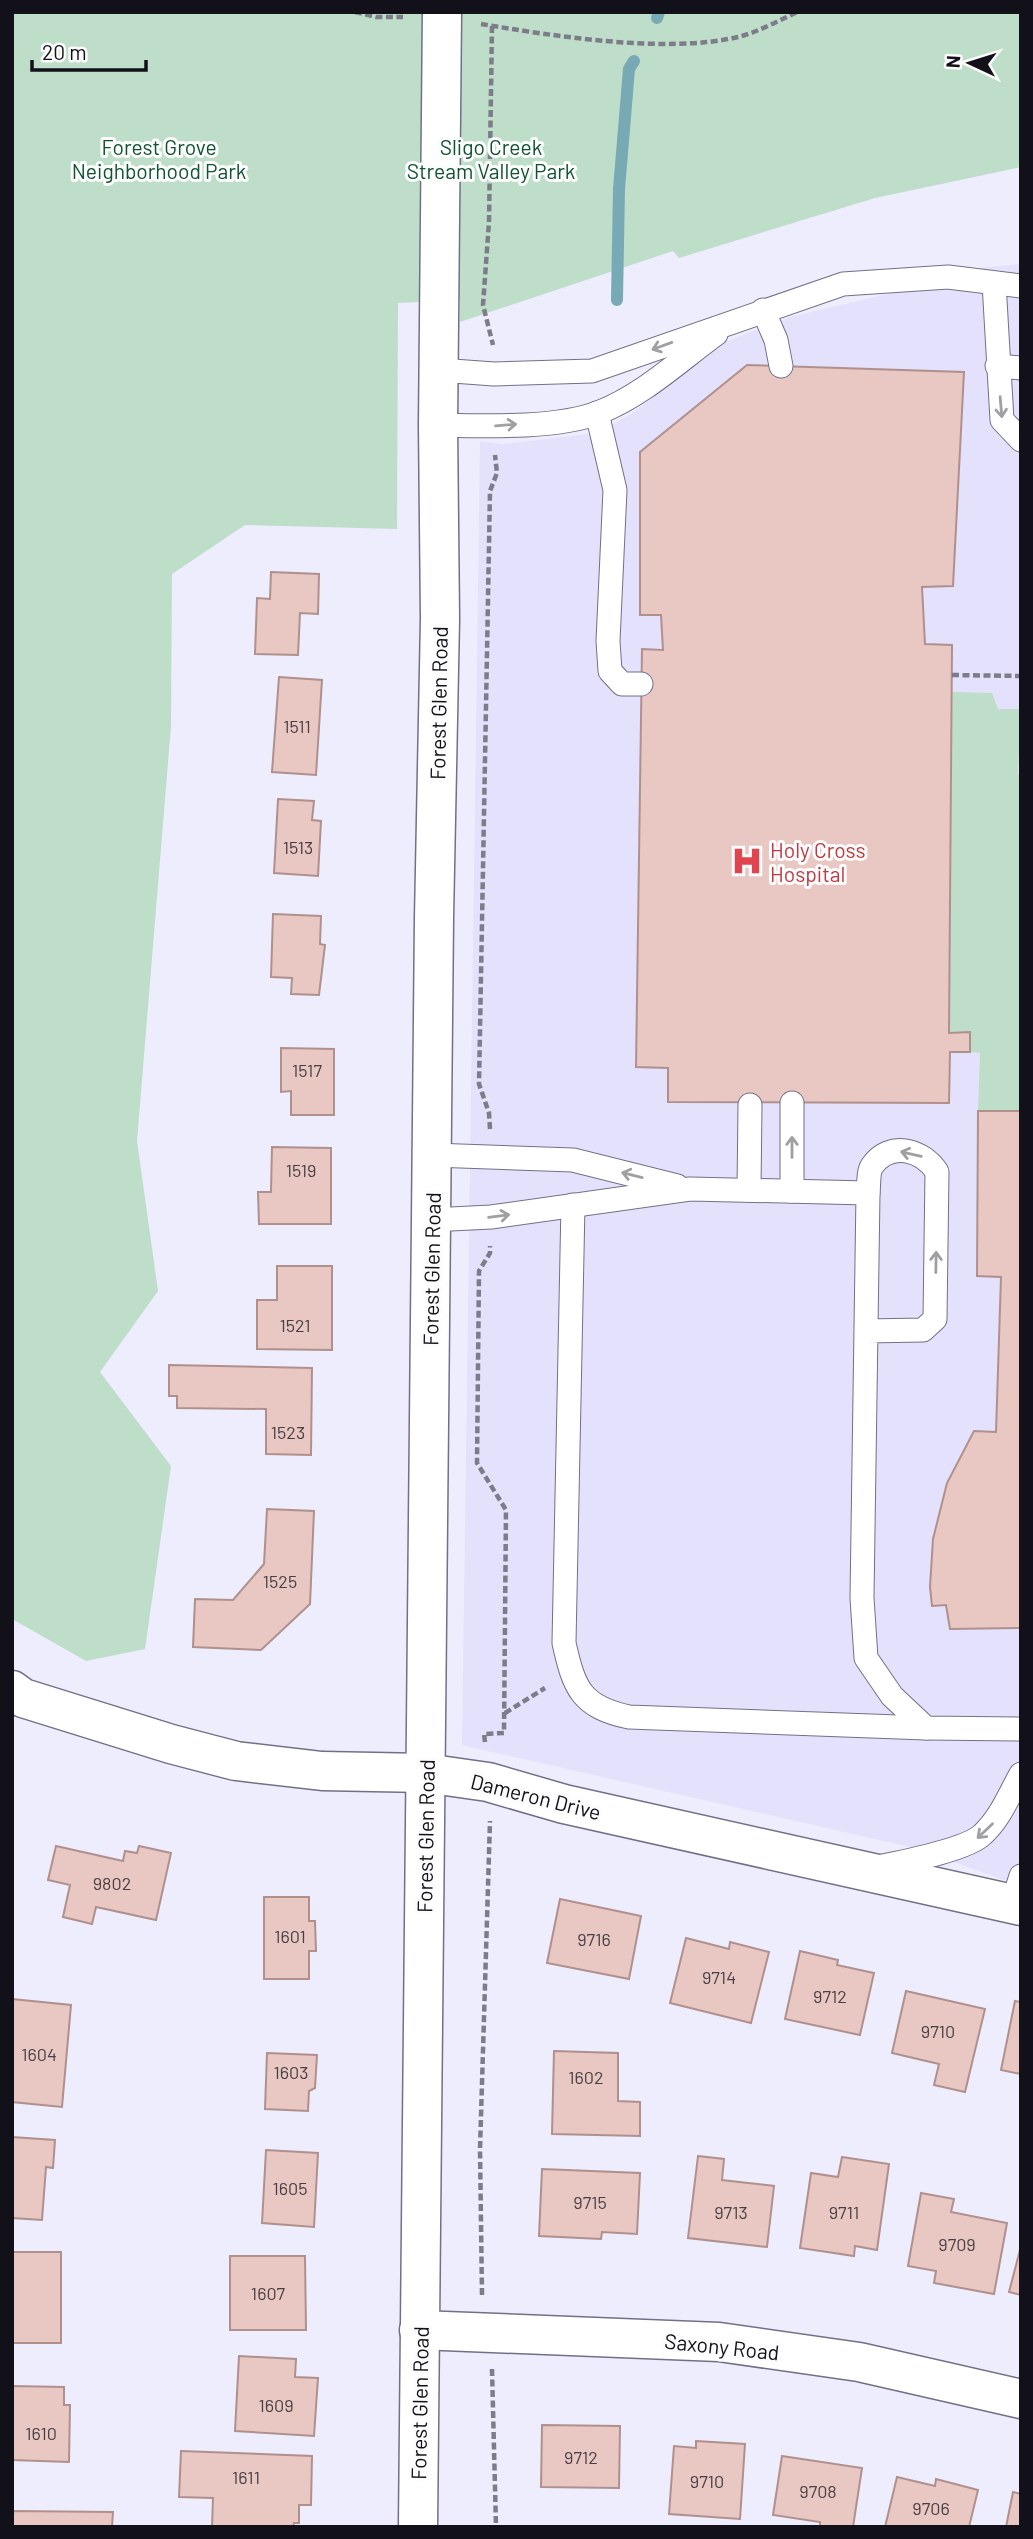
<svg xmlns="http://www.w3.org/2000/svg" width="1033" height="2539" font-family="Barlow,sans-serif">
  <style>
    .built { fill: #e4e1fd }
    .green { fill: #bfdec9 }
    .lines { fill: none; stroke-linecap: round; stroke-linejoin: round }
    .stream { stroke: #77aab4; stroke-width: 12 }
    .building { fill: #e9c8c4; stroke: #b0908d; stroke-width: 2 }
    .service-casing { stroke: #726f88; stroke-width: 25 }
    .minor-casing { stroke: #726f88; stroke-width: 41 }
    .tertiary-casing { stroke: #726f88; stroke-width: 41 }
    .path { stroke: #7d7c89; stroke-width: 4.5; stroke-dasharray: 7 3.5; stroke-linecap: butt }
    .service { stroke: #fff; stroke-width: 23 }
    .minor { stroke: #fff; stroke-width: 38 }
    .tertiary { stroke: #fff; stroke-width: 38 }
    .oneway { stroke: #a0a0a3 }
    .labels { text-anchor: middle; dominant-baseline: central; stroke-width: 6; stroke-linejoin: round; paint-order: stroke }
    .number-label { font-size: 18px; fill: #483f44 }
    .park-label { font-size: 21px; fill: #105231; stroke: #fcfcfc }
    .street-label { font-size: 21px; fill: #12111a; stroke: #fcfcfc }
    .health-label { font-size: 21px; fill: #be3a42; stroke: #fcfcfc; text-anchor: start }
  </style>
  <rect width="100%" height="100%" fill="#eeedfe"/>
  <path class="built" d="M1021,264v1622l-107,-38 -452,-103 18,-1303 24,2 93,-11 34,-19 91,-71 68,-26 106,-25 81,-24z"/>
  <g class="green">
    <path d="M12,12h1009v155l-146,31 -196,60 -6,-7 -213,71v-22l-62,3 -1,226 -152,-4 -73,49 -1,152 -34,415 21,150 -58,81 71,94 -26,183 -59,12 -74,-42z"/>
    <path d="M952,692l40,1 6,16h23l-3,65 3,3v334h-43l2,-58 -10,-1v-20l-21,1z"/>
  </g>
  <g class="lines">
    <g class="stream">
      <path d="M657,18l2,-6"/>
      <path d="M617,300l2,-111 10,-120 5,-8"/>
    </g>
  </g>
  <g class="building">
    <path d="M747,365l217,7 -11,214 -31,1 3,57 27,1 -3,388 21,-1v20h-20l-1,51 -281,-1v-34l-32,-1 6,-418 21,1 -2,-35h-21v-163z"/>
    <path d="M271,572l48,2 -1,40 -18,-1 -2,42 -43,-1 2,-56 13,1z"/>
    <path d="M279,677l43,3 -6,95 -44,-3z"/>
    <path d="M278,799l36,2 -2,19 9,1 -3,55 -44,-3z"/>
    <path d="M273,914l48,2 -1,28 5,1 -6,50 -28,-1 1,-16 -21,-1z"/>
    <path d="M281,1048l53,1v66h-43v-24l-10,1z"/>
    <path d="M978,1111h43v517l-71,1 -4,-24 -14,1 -2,-19 3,-48 14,-56 27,-52 22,1 5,-155 -24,-1z"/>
    <path d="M272,1147l59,1v76h-72l-1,-32h13z"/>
    <path d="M277,1266h55v84l-75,-1v-49h20z"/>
    <path d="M169,1365l143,3 -1,87 -45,-1v-45l-89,-1v-12h-8z"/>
    <path d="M267,1509l47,2 -4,93 -49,46 -68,-3 2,-48 38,1 31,-36z"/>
    <path d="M56,1846l67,15 2,-10 12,2 2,-7 32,7 -15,67 -60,-13 -4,17 -29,-7 7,-32 -22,-5z"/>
    <path d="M264,1897h45v24h6l1,30h-7v28h-45z"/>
    <path d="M560,1899l81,17 -12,63 -82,-16z"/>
    <path d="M686,1938l43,11 1,-7 39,10 -18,71 -81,-20z"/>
    <path d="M800,1951l38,9 -1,5 37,8 -14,62 -75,-16z"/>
    <path d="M906,1991l79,18 -20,83 -31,-7 5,-21 -47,-11z"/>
    <path d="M12,1999l59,6 -9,102 -50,-5z"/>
    <path d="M1015,2001l6,1v72l-20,-4z"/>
    <path d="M554,2051l64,2v48l22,1v34l-88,-2z"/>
    <path d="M267,2053l50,2 -2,33 -6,3 -1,20 -43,-2z"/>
    <path d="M12,2137l43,3 -2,28 -7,-1 -4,53 -30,-2z"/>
    <path d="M266,2150l52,3 -4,74 -52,-4z"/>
    <path d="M698,2156l26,3 -2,21 52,6 -7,61 -79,-9z"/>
    <path d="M842,2157l47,7 -12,86 -22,-4 -1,10 -54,-8 11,-75 27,4z"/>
    <path d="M542,2169l98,4 -3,61 -35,-2 -1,7 -62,-3z"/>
    <path d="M921,2193l33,6 -3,13 56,11 -13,71 -60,-11 2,-12 -28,-5z"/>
    <path d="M1021,2246v49l-12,-3z"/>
    <rect x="12" y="2252" width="49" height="91"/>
    <path d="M230,2256h75l1,74h-76z"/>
    <path d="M239,2356l57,3 -1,18 23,1 -4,58 -79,-5z"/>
    <path d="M12,2386l52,1v18h6l-1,57 -57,-2z"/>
    <path d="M542,2425l78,1 -1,62 -78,-1z"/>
    <path d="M696,2441l49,3 -5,75 -71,-5 5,-68 22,2z"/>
    <path d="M181,2451l131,5 -1,49h-12v18h-5l-1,4h-81l1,-29 -34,-1z"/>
    <path d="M782,2456l80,12 -9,59h-33v-5l-47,-7z"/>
    <path d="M897,2477l38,9 1,-7 42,11 -9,37h-84z"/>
    <path d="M1013,2492l8,2v33h-15z"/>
    <path d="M12,2511l101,1 -1,15h-100z"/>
  </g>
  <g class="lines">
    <defs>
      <g id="service">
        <path d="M994,283l8,137 19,20"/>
        <path d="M763,310l13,30 5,26"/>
        <path d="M997,366l24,2"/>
        <path d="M439,370l55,4 98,-3 251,-87 105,-7 73,9"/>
        <path d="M597,413l18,77 -7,151 2,30 12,13h19"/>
        <path d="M438,425c45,1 120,4 162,-13 43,-17 79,-51 116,-78"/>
        <path d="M432,1155l141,5 104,26"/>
        <path d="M749,1190l1,-85"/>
        <path d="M792,1191v-88"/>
        <path d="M573,1205l-9,438c10,45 17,64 65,74l297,11"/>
        <path d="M431,1220l60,-3 199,-28 178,4"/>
        <path d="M866,1331l57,-1 12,-11 2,-147c-14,-22 -47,-32 -65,-6 -4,6 -3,19 -4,27l-6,405 4,60 26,38 34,32 95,1"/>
        <path d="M878,1867c24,-5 89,-17 105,-33 18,-17 26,-39 38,-60"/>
        <path d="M1012,1904l9,-28"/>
      </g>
      <g id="minor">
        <path d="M12,1690l11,8 148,46 65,17 86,10 103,2 63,9 76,22 457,102"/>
        <path d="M419,2330l300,12 140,20 162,37"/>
      </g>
      <path id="tertiary" d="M418,2527l16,-1609 6,-299 -2,-194 4,-413"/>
    </defs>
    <use href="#service" class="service-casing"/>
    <use href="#minor" class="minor-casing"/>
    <use href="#tertiary" class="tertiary-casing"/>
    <g class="path">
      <path d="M355,12l21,5h27"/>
      <path d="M481,24c73,12 185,30 257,13 20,-5 40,-16 59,-25"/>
      <path d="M492,26l-3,196 -6,83 10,40"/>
      <path d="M952,675l69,1"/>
      <path d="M490,1129l-1,-16 -10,-29 11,-593 7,-18 -2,-18"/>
      <path d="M505,1713l40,-25"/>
      <path d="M485,1742l-1,-8 20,-1 2,-223 -29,-47 2,-192 11,-18v-7"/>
      <path d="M482,2295l-2,-146 10,-328"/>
      <path d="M492,2369l4,158"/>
    </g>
    <use href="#service" class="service"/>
    <use href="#minor" class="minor"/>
    <use href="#tertiary" class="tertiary"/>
  </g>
  <defs><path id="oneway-shaft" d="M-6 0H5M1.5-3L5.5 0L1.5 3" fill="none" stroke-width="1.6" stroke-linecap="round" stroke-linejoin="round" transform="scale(1.75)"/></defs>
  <g class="oneway">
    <use href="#oneway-shaft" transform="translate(662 346) rotate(160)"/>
    <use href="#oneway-shaft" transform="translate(1001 407) rotate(85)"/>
    <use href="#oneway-shaft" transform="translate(506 425) rotate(-5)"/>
    <use href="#oneway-shaft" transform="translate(792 1147) rotate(-90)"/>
    <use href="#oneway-shaft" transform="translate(911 1154) rotate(-167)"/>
    <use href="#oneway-shaft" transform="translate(632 1175) rotate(-166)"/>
    <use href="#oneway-shaft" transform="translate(499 1216) rotate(-7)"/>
    <use href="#oneway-shaft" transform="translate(936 1262) rotate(-89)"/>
    <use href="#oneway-shaft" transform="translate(985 1831) rotate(136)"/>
  </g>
  <defs>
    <symbol id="hospital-bare" viewBox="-9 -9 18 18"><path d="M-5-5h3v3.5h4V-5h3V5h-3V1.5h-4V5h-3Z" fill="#e0444e" stroke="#fcfcfc" stroke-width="2.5" paint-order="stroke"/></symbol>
  </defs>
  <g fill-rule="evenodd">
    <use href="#hospital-bare" x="725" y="839" width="44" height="44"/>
  </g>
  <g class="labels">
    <g class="number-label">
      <text x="297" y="726">1511</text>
      <text x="298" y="847">1513</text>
      <text x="307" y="1070">1517</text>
      <text x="301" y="1170">1519</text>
      <text x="295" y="1325">1521</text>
      <text x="288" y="1432">1523</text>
      <text x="280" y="1581">1525</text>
      <text x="112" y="1883">9802</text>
      <text x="290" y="1936">1601</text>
      <text x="594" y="1939">9716</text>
      <text x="719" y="1977">9714</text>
      <text x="830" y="1996">9712</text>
      <text x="938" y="2031">9710</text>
      <text x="39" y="2054">1604</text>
      <text x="291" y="2072">1603</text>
      <text x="586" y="2077">1602</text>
      <text x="290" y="2188">1605</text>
      <text x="590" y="2202">9715</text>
      <text x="731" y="2212">9713</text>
      <text x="844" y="2212">9711</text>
      <text x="957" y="2244">9709</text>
      <text x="268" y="2293">1607</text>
      <text x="276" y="2405">1609</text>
      <text x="41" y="2433">1610</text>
      <text x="581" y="2457">9712</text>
      <text x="246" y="2477">1611</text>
      <text x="707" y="2481">9710</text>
      <text x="818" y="2491">9708</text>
      <text x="931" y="2508">9706</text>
    </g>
    <g class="park-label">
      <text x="159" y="146">Forest Grove<tspan x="159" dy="24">Neighborhood Park</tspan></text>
      <text x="491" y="146">Sligo Creek<tspan x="491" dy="24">Stream Valley Park</tspan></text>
    </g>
    <g class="street-label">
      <text transform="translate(438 703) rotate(-89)">Forest Glen Road</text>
      <text transform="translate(431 1269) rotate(-89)">Forest Glen Road</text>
      <text transform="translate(536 1796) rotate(14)">Dameron Drive</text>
      <text transform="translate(425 1836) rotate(-89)">Forest Glen Road</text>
      <text transform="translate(722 2346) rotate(6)">Saxony Road</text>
      <text transform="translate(419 2403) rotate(-89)">Forest Glen Road</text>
    </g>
    <g class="health-label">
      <text x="770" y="849">Holy Cross<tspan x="770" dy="24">Hospital</tspan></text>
    </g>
  </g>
  <rect width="1033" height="2539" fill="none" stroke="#12111a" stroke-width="28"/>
  <g transform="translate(970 63) rotate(274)" stroke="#fcfcfc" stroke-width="5" paint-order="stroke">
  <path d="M0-5L12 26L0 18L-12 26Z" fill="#12111a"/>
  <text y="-10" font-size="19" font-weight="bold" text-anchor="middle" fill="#12111a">N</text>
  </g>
  <path d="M32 60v10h114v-10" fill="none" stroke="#12111a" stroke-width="3.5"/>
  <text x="42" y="60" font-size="21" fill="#12111a" stroke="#fcfcfc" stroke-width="5" paint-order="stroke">20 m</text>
</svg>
